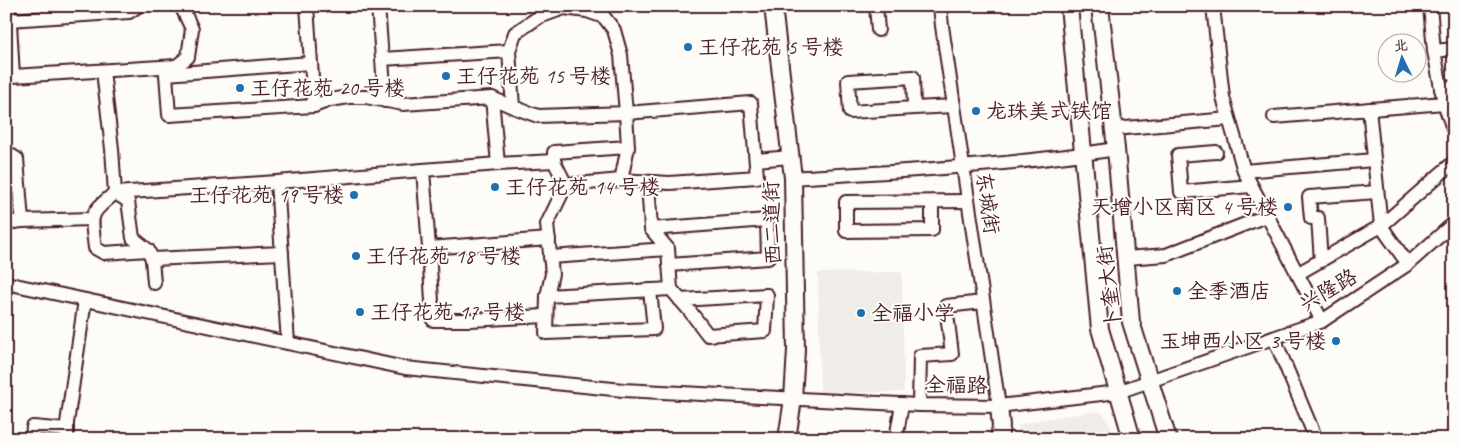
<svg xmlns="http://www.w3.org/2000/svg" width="1460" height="445" font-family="Caveat,'LXGW WenKai TC',sans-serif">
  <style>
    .built { fill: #f0ece8 }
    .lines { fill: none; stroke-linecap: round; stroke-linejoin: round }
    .minor-casing { stroke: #4a1f2b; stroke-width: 16 }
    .major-casing { stroke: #4a1f2b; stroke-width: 20 }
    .minor { stroke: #fdfcf7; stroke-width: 12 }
    .major { stroke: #fdfcf7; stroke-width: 16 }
    .poi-dot { fill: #1f6fb2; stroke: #fdfcf7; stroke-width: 2 }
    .labels { text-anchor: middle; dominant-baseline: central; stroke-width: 4; stroke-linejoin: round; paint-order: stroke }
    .poi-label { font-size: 21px; fill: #4a1f2b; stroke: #fdfcf7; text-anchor: start }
    .street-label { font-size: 21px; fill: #4a1f2b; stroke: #fdfcf7 }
  </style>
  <rect width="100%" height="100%" fill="#fdfcf7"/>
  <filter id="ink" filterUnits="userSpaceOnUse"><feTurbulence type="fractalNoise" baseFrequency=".02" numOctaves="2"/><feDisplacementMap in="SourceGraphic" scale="10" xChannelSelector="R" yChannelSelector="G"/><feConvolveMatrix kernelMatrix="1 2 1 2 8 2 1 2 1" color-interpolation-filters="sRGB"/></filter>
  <g filter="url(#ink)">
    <g class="built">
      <path d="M902,272l2,120 -84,1 -2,-120z"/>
      <path d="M1099,411l5,4 7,12 3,12h-97l2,-14 18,-5z"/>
    </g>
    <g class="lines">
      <defs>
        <g id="minor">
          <path d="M9,6l4,70 164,-10"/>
          <path d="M181,6l11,23 -4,28 -22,17 3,41 145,-9"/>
          <path d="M307,6l4,57"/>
          <path d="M378,6l4,53"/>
          <path d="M876,6l2,24"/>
          <path d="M940,6l2,20 57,380"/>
          <path d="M1213,6l10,91 21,74 78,150"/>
          <path d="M9,20l120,-8 9,-6"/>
          <path d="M1434,51l20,-2"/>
          <path d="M103,71l9,78 3,44 13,8 5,37 15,12 4,9 2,24"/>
          <path d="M166,74l145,-11 3,43 16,-6 19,-3h17l37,7 89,-6 21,9 25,9 88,-3 -5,-58 -7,-25 -10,-13 -17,-6 -23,-3 -25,9 -24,16 -6,18 4,56"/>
          <path d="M1441,89l13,-2"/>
          <path d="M492,98l6,66 56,-3v-9l74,-5"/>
          <path d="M385,101l-3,-42 127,-8"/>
          <path d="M751,103l6,74 -88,6 -48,-3 7,-33 -2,-34z"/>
          <path d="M1444,103l10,29"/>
          <path d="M914,108l-64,4 -2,-31 65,-4 1,31 40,-2"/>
          <path d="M1369,109l12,117 27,38"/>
          <path d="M1274,117l170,-14 -10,-52 -4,-45"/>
          <path d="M1114,129l115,-10"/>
          <path d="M6,152l11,7 5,62 70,-2"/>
          <path d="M1216,152l-38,3 3,37 70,-6"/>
          <path d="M756,160l34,-3"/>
          <path d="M554,161l12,24 55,-5"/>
          <path d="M1244,171l130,-11"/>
          <path d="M793,178c108,-7 216,-12 323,-29"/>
          <path d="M277,182l146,-12"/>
          <path d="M648,182l3,47 17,20 3,40 18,21 19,25 57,-4 2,-36 -87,5"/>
          <path d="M566,185l-19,39 5,50 -5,22 -1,37 108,-4 -4,-39"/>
          <path d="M932,202v28l-86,1v-29l122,-1"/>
          <path d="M6,223l16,-2"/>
          <path d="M651,229l116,-9 1,38 -99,7"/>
          <path d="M429,248l-6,-78 75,-6"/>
          <path d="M148,250l-44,3 -9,-5c-4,-34 -7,-33 20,-55l162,-11 11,161"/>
          <path d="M550,257l118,-8"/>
          <path d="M1126,258l40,-3 100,-39"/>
          <path d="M152,259l130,-6"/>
          <path d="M1321,261l-3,-43h-7l-2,-21 68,-5"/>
          <path d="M1297,274l84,-48 73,-64"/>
          <path d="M6,283l399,85 218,22 296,15 80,1 119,-14 204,-71 86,-57 46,-41"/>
          <path d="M547,296l124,-7"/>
          <path d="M546,316l-76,4h-37l-4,-72 120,-9"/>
          <path d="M1274,338l42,101"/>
          <path d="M919,405l1,-49 32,-2 -6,-48 37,-4"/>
          <path d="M32,439l1,-12 34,3"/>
          <path d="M67,439v-16l18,-123"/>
          <path d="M896,439l6,-35"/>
        </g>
        <g id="major">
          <path d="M773,6l20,172 3,172 -3,49 -6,40"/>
          <path d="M1069,6l31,323 32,110"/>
          <path d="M1100,6l16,143 15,173 37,117"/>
          <path d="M999,439l2,-13 -2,-20"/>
        </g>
      </defs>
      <use href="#minor" class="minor-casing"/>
      <use href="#major" class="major-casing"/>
      <use href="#minor" class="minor"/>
      <use href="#major" class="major"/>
    </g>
  </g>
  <g class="poi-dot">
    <circle cx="688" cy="47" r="5"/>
    <circle cx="446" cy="76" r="5"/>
    <circle cx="240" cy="88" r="5"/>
    <circle cx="976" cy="111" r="5"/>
    <circle cx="495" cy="187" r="5"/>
    <circle cx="354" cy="195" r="5"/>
    <circle cx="1288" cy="207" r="5"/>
    <circle cx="356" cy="256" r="5"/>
    <circle cx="1177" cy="291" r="5"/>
    <circle cx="360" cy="312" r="5"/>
    <circle cx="861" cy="313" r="5"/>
    <circle cx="1336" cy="341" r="5"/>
  </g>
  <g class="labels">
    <g class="poi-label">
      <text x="698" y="47">王仔花苑 5 号楼</text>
      <text x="456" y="76">王仔花苑 15 号楼</text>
      <text x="250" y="88">王仔花苑 20 号楼</text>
      <text x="986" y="111">龙珠美式铁馆</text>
      <text x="505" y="187">王仔花苑 14 号楼</text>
      <text x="344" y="195" text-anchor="end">王仔花苑 19 号楼</text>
      <text x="1278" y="207" text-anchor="end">天增小区南区 4 号楼</text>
      <text x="366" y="256">王仔花苑 18 号楼</text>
      <text x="1187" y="291">全季酒店</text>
      <text x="370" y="312">王仔花苑 17 号楼</text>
      <text x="871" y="313">全福小学</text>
      <text x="1326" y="341" text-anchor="end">玉坤西小区 3 号楼</text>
    </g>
    <g class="street-label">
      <text transform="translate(988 203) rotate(82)">东城街</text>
      <text transform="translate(772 223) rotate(-92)">西二道街</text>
      <text transform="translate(1109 287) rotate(-97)">卜奎大街</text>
      <text transform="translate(1328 290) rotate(-30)">兴隆路</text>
      <text transform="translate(956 385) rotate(1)">全福路</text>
    </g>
  </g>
  <rect width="1460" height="445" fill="none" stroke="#fdfcf7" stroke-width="25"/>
  <rect x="12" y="12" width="1435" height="420" fill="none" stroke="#4a1f2b" stroke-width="2" filter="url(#ink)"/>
  <g transform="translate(1402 58) rotate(355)"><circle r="24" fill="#fdfcf7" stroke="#b5a4a5"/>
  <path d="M0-4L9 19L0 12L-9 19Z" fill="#1f6fb2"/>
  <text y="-8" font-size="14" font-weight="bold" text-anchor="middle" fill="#4a1f2b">北</text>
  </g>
</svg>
